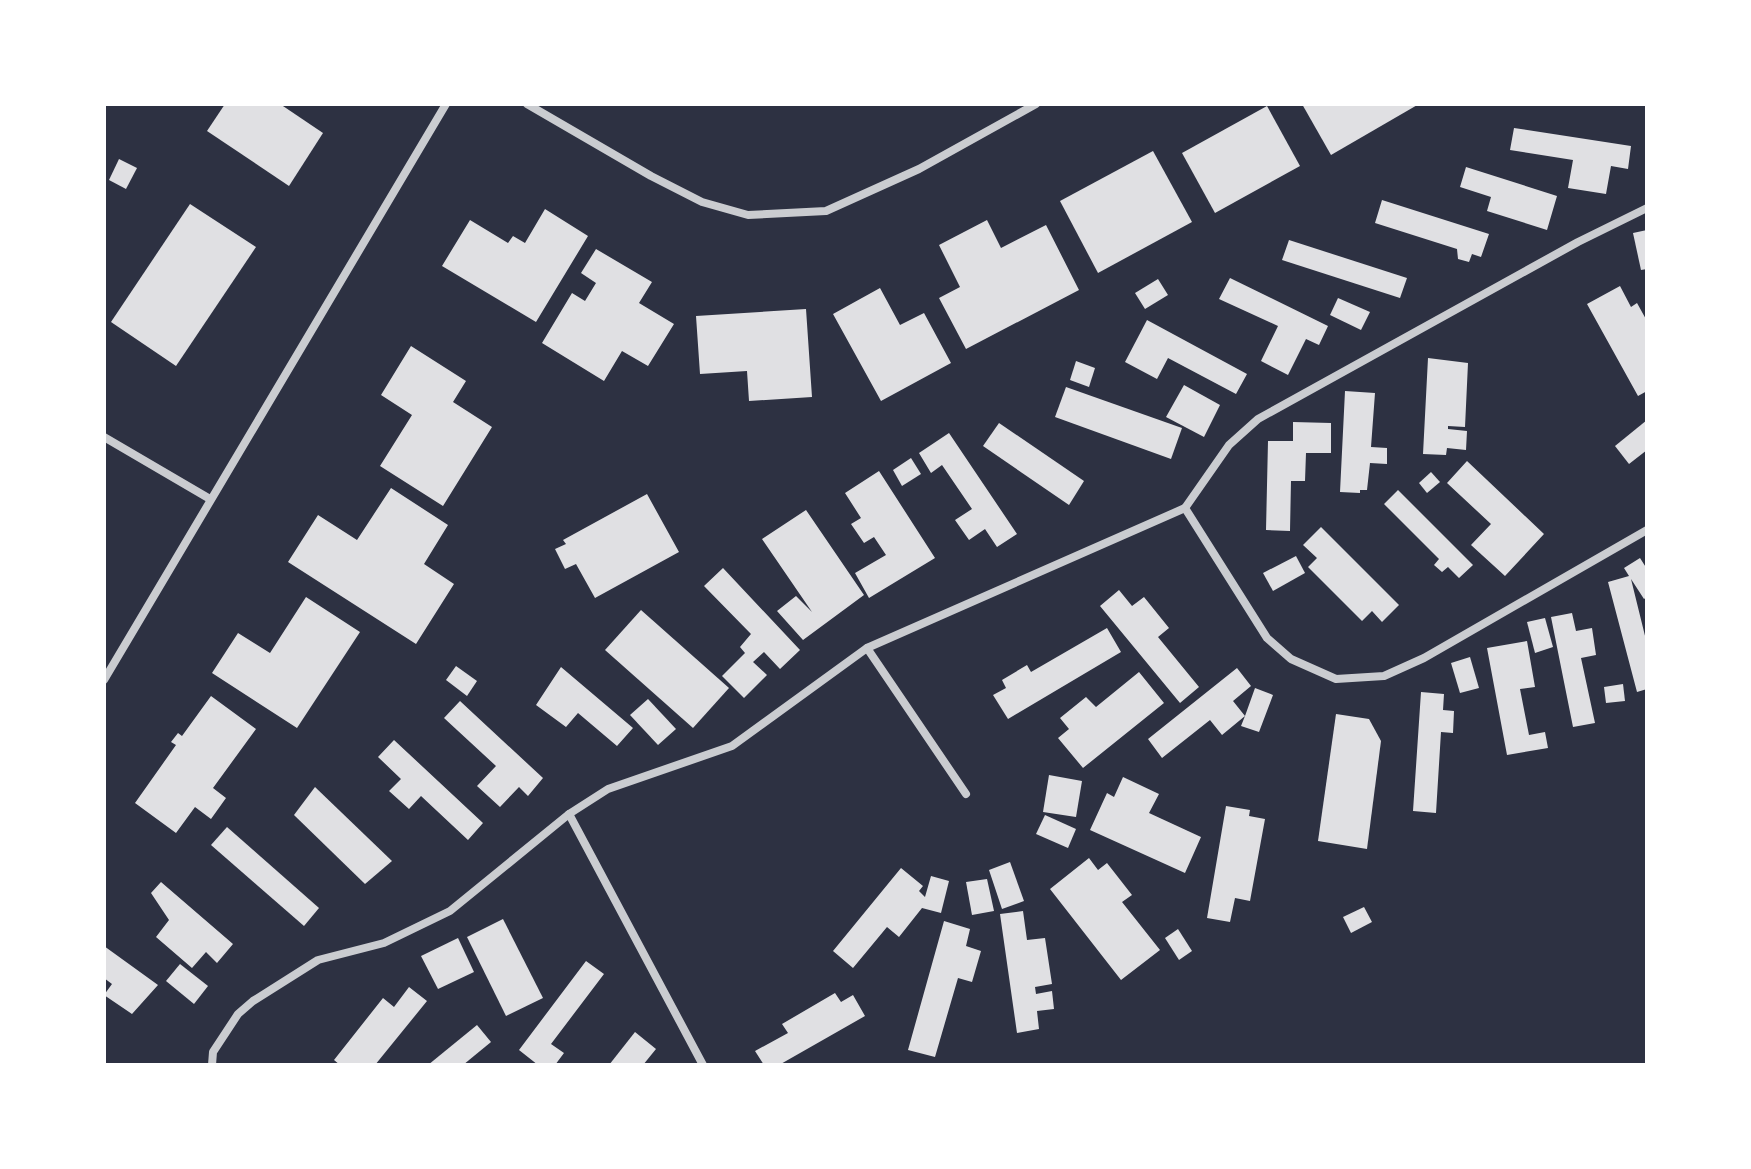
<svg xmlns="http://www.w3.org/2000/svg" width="1751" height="1169" font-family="'Nunito Sans',sans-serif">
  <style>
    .building { fill: #e0e0e3 }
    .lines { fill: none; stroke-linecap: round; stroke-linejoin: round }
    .minor { stroke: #caccd0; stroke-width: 8 }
  </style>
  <rect width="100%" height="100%" fill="#2d3142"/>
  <g class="building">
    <path d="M225,104h55l43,29 -34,53 -82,-55z"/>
    <path d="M1302,104h117l-88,51z"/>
    <path d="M1267,106l33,60 -85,47 -33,-60z"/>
    <path d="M1514,128l117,18 -3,23 -17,-3 -5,28 -38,-6 5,-28 -63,-10z"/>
    <path d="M1153,151l39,71 -94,51 -38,-72z"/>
    <path d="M119,159l18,9 -11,21 -17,-9z"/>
    <path d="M1466,167l91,29 -10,34 -60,-19 4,-14 -31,-10z"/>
    <path d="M1382,200l107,34 -8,23 -9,-3 -3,8 -11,-3 -1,-10 -82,-26z"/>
    <path d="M190,204l66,43 -80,119 -65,-44z"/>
    <path d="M545,209l43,27 -52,86 -94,-56 28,-46 38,23 5,-7 12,7z"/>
    <path d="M987,220l14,28 45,-23 33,65 -113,59 -27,-51 21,-11 -21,-42z"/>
    <path d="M1647,230v39l-6,1 -8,-37z"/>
    <path d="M1289,240l118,38 -7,20 -118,-38z"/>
    <path d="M596,249l56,33 -13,21 35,21 -26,42 -26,-15 -18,30 -62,-38 30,-50 13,8 11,-18 -15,-10z"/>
    <path d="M1230,278l98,48 -9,19 -13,-6 -18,36 -27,-14 17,-35 -59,-27z"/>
    <path d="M1158,279l10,16 -23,14 -10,-16z"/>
    <path d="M1620,286l11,21 6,-4 10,18v70l-9,5 -51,-92z"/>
    <path d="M880,288l20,37 24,-12 27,50 -70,38 -48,-87z"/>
    <path d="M1338,298l32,14 -9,18 -31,-15z"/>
    <path d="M806,309l6,88 -63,4 -2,-30 -47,3 -4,-58z"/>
    <path d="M1147,320l100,54 -11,20 -68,-36 -11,21 -32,-17z"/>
    <path d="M411,346l55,35 -13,21 39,25 -49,79 -63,-40 32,-51 -31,-20z"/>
    <path d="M1428,358l40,5 -3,64 -17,-1v3l19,2 -1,19 -19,-2 -1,7 -23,-1z"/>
    <path d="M1076,361l19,7 -6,19 -19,-7z"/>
    <path d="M1184,385l36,20 -16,32 -38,-20z"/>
    <path d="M1066,387l116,41 -11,31 -116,-42z"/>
    <path d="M1345,391l30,2 -4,54 16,1v16l-17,-1 -3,27h-7v3l-20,-1z"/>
    <path d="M1647,420v30l-18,14 -14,-18z"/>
    <path d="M1293,422l38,1v30h-25l-1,28h-14l-1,50 -24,-1 2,-89h25z"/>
    <path d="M999,423l85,58 -15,24 -86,-59z"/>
    <path d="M949,433l68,101 -20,13 -12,-18 -16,11 -14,-20 17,-11 -30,-44 -11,8 -12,-20z"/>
    <path d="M911,458l10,16 -19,12 -9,-16z"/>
    <path d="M1467,461l77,73 -39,42 -34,-31 20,-21 -44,-41z"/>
    <path d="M879,471l56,87 -66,40 -14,-25 31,-18 -12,-18 -10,6 -13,-19 10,-6 -16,-25z"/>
    <path d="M1431,472l9,10 -13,11 -8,-10z"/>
    <path d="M391,488l57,37 -24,39 30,20 -38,60 -128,-82 30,-47 39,25z"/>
    <path d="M1398,490l75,75 -14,13 -11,-11 -6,5 -8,-7 5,-6 -55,-55z"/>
    <path d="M647,494l32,58 -84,46 -19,-34 -11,5 -10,-20 11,-5 -3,-4z"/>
    <path d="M806,510l58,85 -61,45 -26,-29 19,-15 16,16 -50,-73z"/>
    <path d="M1321,527l78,78 -17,17 -10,-11 -10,10 -54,-54 9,-9 -14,-13z"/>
    <path d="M1296,556l9,17 -32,18 -10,-18z"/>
    <path d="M1640,558l7,11v28l-3,2 -13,-20 16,65v45l-10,3 -29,-110 21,-6 -5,-8z"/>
    <path d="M723,568l77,82 -20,19 -16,-17 -11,10 14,13 -23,23 -22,-22 23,-23 -5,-6 11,-13 -47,-48z"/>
    <path d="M1119,590l13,16 12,-9 25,31 -11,9 41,50 -19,16 -80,-97z"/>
    <path d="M306,597l54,35 -63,96 -85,-55 26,-40 32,20z"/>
    <path d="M641,610l88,78 -36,40 -88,-78z"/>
    <path d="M1572,613l4,18 16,-3 4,27 -15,3 14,65 -22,4 -22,-110z"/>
    <path d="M1545,618l8,29 -18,6 -8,-31z"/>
    <path d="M1107,628l14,24 -113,67 -15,-24 13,-7 -4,-8 25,-15 4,7z"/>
    <path d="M1527,641l8,46 -15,2 9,46 16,-3 3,16 -41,7 -20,-107z"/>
    <path d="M1470,657l9,31 -19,5 -9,-30z"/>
    <path d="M456,666l21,15 -10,15 -21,-16z"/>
    <path d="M561,667l72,61 -16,18 -39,-33 -12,14 -30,-22z"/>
    <path d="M1237,668l14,18 -18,15 12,15 10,-28 18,7 -14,37 -18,-6 4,-10 -23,19 -12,-15 -48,38 -14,-19z"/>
    <path d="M1139,672l25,31 -81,65 -25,-30 11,-9 -9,-11 26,-21 10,10z"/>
    <path d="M1623,684l2,17 -19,2 -2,-16z"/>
    <path d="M1421,692l23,2 -1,16 11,1 -1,22 -12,-1 -5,81 -23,-2z"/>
    <path d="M211,696l45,33 -43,59 13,10 -15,21 -16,-12 -19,26 -41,-30 41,-58 -5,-3 7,-9 4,3z"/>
    <path d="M648,699l28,30 -18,16 -28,-30z"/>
    <path d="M460,701l83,77 -15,18 -9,-9 -19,20 -23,-21 19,-20 -52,-48z"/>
    <path d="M1336,714l33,5 12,22 -14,108 -49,-8z"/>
    <path d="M394,740l89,83 -15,17 -47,-44 -12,13 -20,-18 12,-12 -23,-22z"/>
    <path d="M1049,775l33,6 -6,36 -33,-5z"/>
    <path d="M1123,777l36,17 -10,19 52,24 -16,36 -95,-43 17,-37 7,4z"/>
    <path d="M315,787l77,74 -27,23 -71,-69z"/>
    <path d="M1226,806l24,4 -1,6 16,3 -15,82 -15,-3 -5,24 -23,-4z"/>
    <path d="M1045,815l31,14 -8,19 -32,-14z"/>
    <path d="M227,827l92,81 -15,18 -93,-81z"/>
    <path d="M1089,858l9,12 9,-7 25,32 -10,7 38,48 -39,30 -71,-91z"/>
    <path d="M1010,862l14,39 -22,8 -13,-39z"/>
    <path d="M901,868l22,18 -4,5 6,6 6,-21 18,5 -8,32 -19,-5 -23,29 -12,-10 -34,41 -20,-17z"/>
    <path d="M987,879l7,32 -22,4 -6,-33z"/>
    <path d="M161,882l72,62 -16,19 -11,-11 -14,16 -36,-31 13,-17 -18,-27z"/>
    <path d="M1364,907l8,15 -21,11 -8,-16z"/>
    <path d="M1023,911l4,29 18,-2 7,46 -17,3 1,7 16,-3 2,18 -17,2 2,18 -22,4 -17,-119z"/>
    <path d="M503,919l40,79 -37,18 -39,-79z"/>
    <path d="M944,921l26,8 -4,17 15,5 -9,31 -14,-4 -23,79 -27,-7z"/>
    <path d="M1178,929l14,22 -13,9 -14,-22z"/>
    <path d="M458,938l16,34 -36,17 -17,-33z"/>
    <path d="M104,946l54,39 -26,29 -28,-19 8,-11 -8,-6z"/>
    <path d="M586,961l18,13 -53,70 13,9 -9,12h-17l-19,-15z"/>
    <path d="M180,964l28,22 -14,18 -28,-23z"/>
    <path d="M409,987l18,14 -52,64h-35l-6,-5 49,-62 11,9z"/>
    <path d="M835,993l6,9 12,-7 12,21 -86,49h-15l-9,-14 33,-18 -6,-9z"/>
    <path d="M477,1025l14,17 -28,23h-35z"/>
    <path d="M635,1032l21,17 -13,16h-34z"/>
  </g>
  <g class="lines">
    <g class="minor">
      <path d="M527,104l124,72 51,26 46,13 78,-4 93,-42 117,-65"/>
      <path d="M1647,208l-69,34 -320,177 -29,26 -44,63 82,130 24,21 45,20 48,-3 40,-18 223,-128"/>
      <path d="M104,437l106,62"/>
      <path d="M867,648l99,146"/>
      <path d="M104,680l342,-576"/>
      <path d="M569,814l134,251"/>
      <path d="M212,1065l1,-13 25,-38 15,-13 65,-41 66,-17 66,-32 119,-97 39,-25 124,-43 135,-98 318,-140"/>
    </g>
  </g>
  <rect width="1751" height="1169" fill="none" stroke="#ffffff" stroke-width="212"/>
</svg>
